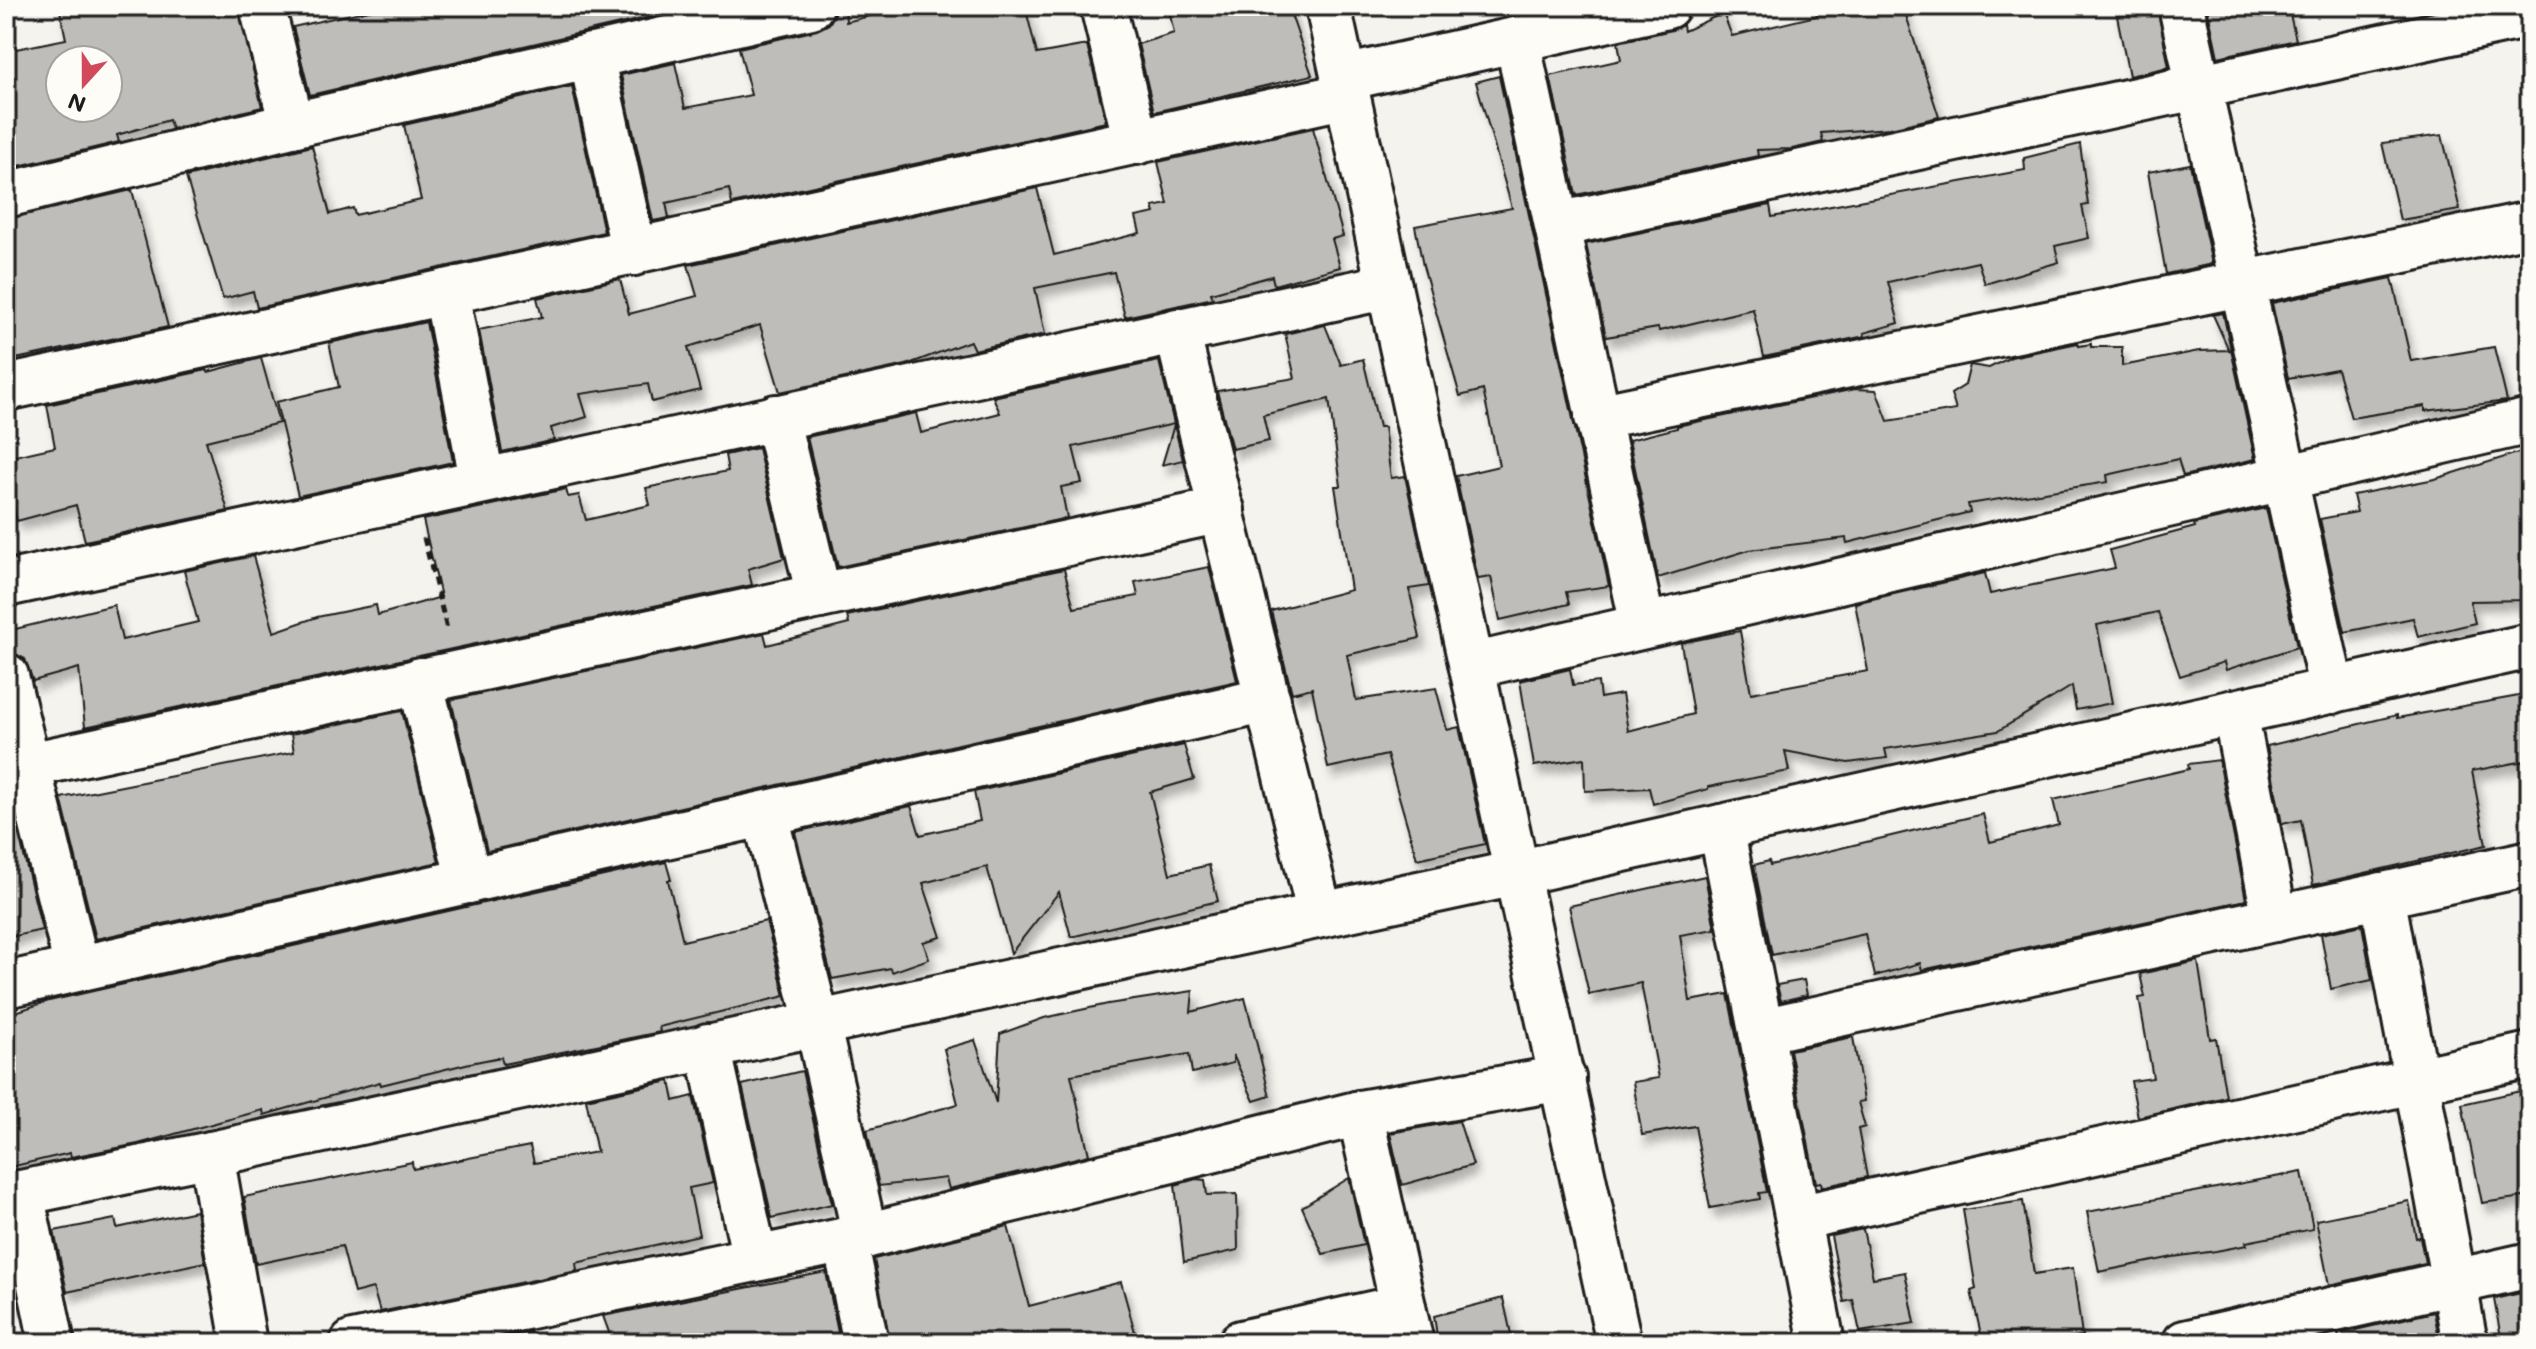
<svg xmlns="http://www.w3.org/2000/svg" width="2536" height="1349" font-family="Mali,sans-serif">
  <style>
    .building { fill: #bebdba; stroke: #1c1c1c; stroke-width: 2; fill-rule: evenodd; filter: url(#shadow) }
    .lines { fill: none; stroke-linecap: round; stroke-linejoin: round }
    .minor-casing { stroke: #1c1c1c; stroke-width: 50 }
    .path { stroke: #1c1c1c; stroke-width: 5; stroke-dasharray: 8 6; stroke-linecap: butt }
    .minor { stroke: #fdfcf7; stroke-width: 44 }
  </style>
  <defs>
    <filter id="shadow"><feDropShadow dx="5" dy="9" stdDeviation="4" flood-color="#0004"/></filter>
  </defs>
  <rect width="100%" height="100%" fill="#f4f3ee"/>
  <filter id="ink" filterUnits="userSpaceOnUse"><feTurbulence type="fractalNoise" baseFrequency=".0125" numOctaves="2"/><feDisplacementMap in="SourceGraphic" scale="16" xChannelSelector="R" yChannelSelector="G"/><feConvolveMatrix kernelMatrix="1 2 1 2 8 2 1 2 1" color-interpolation-filters="sRGB"/></filter>
  <g filter="url(#ink)">
    <g class="building">
      <path d="M59,6h179l24,101 -90,22 -3,-9 -52,15 2,7 -113,27v-118l60,-12zM60,60h48v48h-48z"/>
      <path d="M387,6h275l1,8 -353,81 -17,-68z"/>
      <path d="M835,6h10l1,16 62,-16h117l12,48 50,-9 19,77 -374,82 -3,-15 -63,14 3,15 -16,3 -32,-146 54,-12 10,45 66,-13 -12,-47 78,-18 12,-6 6,-10z"/>
      <path d="M1168,6h120l24,69 -158,37 -16,-68 36,-11z"/>
      <path d="M1820,6h83l36,111 -49,11 -69,5 2,9 -31,7 -35,1 1,6 -182,39 -26,-119 71,-16 -3,-18 54,-12 11,-5 1,6 39,-18 9,23 84,-20z"/>
      <path d="M2115,6h42l12,61 -40,9z"/>
      <path d="M2207,6h81l8,34 -78,17z"/>
      <path d="M1499,76l110,510 -43,6 3,12 -69,16 -9,-43 -13,2 -22,-103 43,-10 -16,-76 -23,6 -37,-130 -8,-40 97,-18 -36,-126z"/>
      <path d="M572,86l32,146 -347,76 -4,-17 -30,8 -37,-122 126,-31 18,68 23,-6 2,7 66,-15 -17,-75z"/>
      <path d="M1313,128l30,108 -11,3 8,28 -66,18 -2,-9 -61,17 2,5 -88,19 -11,-45 -79,16 10,46 -71,16 -4,-9 -64,24 -126,27 -20,-67 -72,22 12,43 -48,12 -4,-18 -68,10 7,23 -36,11 3,12 -52,12 -23,-122 63,-13 -5,-19 83,-19 9,35 68,-18 -9,-31 349,-77 17,67 86,-22 -4,-16 19,-4 -2,-6 15,-3 -10,-42z"/>
      <path d="M2442,135l18,75 -60,10 -18,-77z"/>
      <path d="M2080,144l8,61 -6,1 7,32 -34,8 4,16 -74,22 -7,-22 -90,20 11,41 -35,10 1,3 -101,21 -11,-48 -94,22 -1,-3 -52,9 -20,-93 184,-39 2,12 253,-47 -1,-12z"/>
      <path d="M2190,164l22,100 -46,10 -18,-102z"/>
      <path d="M132,190l36,137 -162,34v-142z"/>
      <path d="M2392,278l19,83 83,-14 13,54 -82,10v-5l-74,12 -14,-49 -49,9 -16,-75z"/>
      <path d="M2223,313l32,146 -72,17 -5,-17 -71,16 1,7 -140,22 2,8 -123,31 -1,-5 -97,12 -91,28 -29,-138 48,-12v-2l178,-37 21,1 12,31 68,-11 -5,-16 14,-9 5,-20 19,3 22,-11 67,-14 1,3 12,-2v3h31v19l77,-15 30,-1 -16,-35z"/>
      <path d="M426,322l27,140 -155,34 -22,-94 63,-15 -10,-44z"/>
      <path d="M1325,325l16,40 22,-6 16,68h5l7,51 14,-2 24,110 -20,3 11,49 -73,17 9,45 80,-12 11,42 12,-3 26,117 -68,15 -30,-104 -59,13 -16,-80 -20,5 -21,-82 80,-21 -16,-104h6l-12,-87 -66,16 6,26 -37,8 -15,-58 78,-13 -10,-44z"/>
      <path d="M261,358l18,65 -73,18 22,70 -143,30 -9,-36 -59,16 -11,-41v-22l49,-11 -8,-42 160,-35 1,2z"/>
      <path d="M1159,361l15,63 -101,23 9,36 -21,4 6,31 -229,49 -31,-130 109,-24 5,20 79,-20 -7,-16z"/>
      <path d="M1174,425l9,35 -21,5z"/>
      <path d="M758,448l26,110 -36,11 4,16 -667,142 -6,-59 -46,13 -8,-22 -14,-7 -4,-21 107,-26 8,35 76,-18 -14,-51 69,-15 21,76 43,-15 59,-12 2,10 63,-18 -18,-77 143,-31 2,8 11,-2 7,25 64,-15 -4,-17 82,-17 -3,-16z"/>
      <path d="M2530,449v131l-6,2 4,18 -58,1 5,22 -57,14 -5,-19 -68,14 -25,-113 37,-7 -4,-17 82,-16z"/>
      <path d="M2266,508l31,139 -71,23 -2,-8 -44,14 -22,-64 -61,13 15,78 -36,7 -4,-24 -74,45 -113,18 2,9 -39,5 -63,-12 4,20 -81,16v2l-55,15 -4,-16 -64,3 -1,-33 -50,8 -14,-85 50,-12 3,16 25,-3 2,16 22,-4 6,37 65,-17 -12,-71 59,-12 11,62 117,-22 -13,-68 130,-30 5,21 125,-26 -5,-18 85,-23 -1,-3z"/>
      <path d="M1209,567l28,114 -750,170 -36,-151 313,-67 3,12 82,-21 -2,-8 217,-47 10,39 64,-12 -3,-14z"/>
      <path d="M2530,694v66l-58,11 14,74 -173,40 -12,-65 -19,4 -15,-78 130,-31v3z"/>
      <path d="M402,711l37,151 -343,77 -35,-141 233,-46 -3,-18z"/>
      <path d="M1184,745l10,34 -44,13 20,82 39,-9 9,36 -147,36 -12,-45 -48,61 -24,-86 -64,16 18,54 -18,5 6,17 -37,13 -1,-4 -59,11 -37,-147 116,-26 9,29 60,-14 -6,-29z"/>
      <path d="M2219,760l27,140 -324,70 -2,-7 -45,13 -10,-42 -93,21 -18,-90 15,-4 1,4 213,-51 7,28 69,-17 -6,-25 136,-31 -1,-5z"/>
      <path d="M18,831l24,99 -36,8v-104z"/>
      <path d="M666,862l5,18h-3l15,61 83,-20 19,75 -126,31 1,5 -157,32 -2,-7 -31,6 -89,22 -1,-3 -116,33 -1,-5 -125,34 -67,13 -1,-4 -64,15v-153l43,-14z"/>
      <path d="M1705,876l10,53 -35,6 10,66 38,-7 39,198 -8,1 1,6 -50,9 -15,-82 -53,9 -9,-53 26,-4 -18,-95 -52,11 -20,-88z"/>
      <path d="M2362,925l10,55 -41,9 -10,-55z"/>
      <path d="M2198,961l12,78 6,-1 10,59 -88,20 -7,-36 22,-3 -14,-80 6,-1 -5,-23z"/>
      <path d="M1804,980l3,15 -26,6 -4,-16z"/>
      <path d="M1193,991l-2,21 54,-14 25,98 -16,5 -21,-46v8l-41,10 -3,-19 -118,21 18,80 -140,34 -3,-11 -67,8 -12,-56 91,-26 -14,-55 31,-9 21,63 4,-69 44,-16 64,-14z"/>
      <path d="M1853,1037l11,64 -6,1 7,25 -7,2 9,48 -45,10 -1,-5 -5,1 -26,-133z"/>
      <path d="M802,1071l30,133 -60,14 -30,-133z"/>
      <path d="M670,1081l4,20 19,-5 20,87 -24,5 10,47 -123,28 1,8 -197,41 -7,-24 -19,5 -12,-47 -86,18 -12,-67 168,-35 1,7 117,-23 4,17 63,-11 -11,-53z"/>
      <path d="M2525,1090l5,32v74l-48,7 -20,-99z"/>
      <path d="M1459,1121l14,44 -71,20 -12,-52z"/>
      <path d="M2302,1172l11,57 -67,13 1,3 -31,6 -43,6 -74,15 -12,-60z"/>
      <path d="M1349,1178l15,67 -41,9 -21,-47z"/>
      <path d="M1196,1179l9,1 2,15 30,-1 1,56 -54,12 -9,-77z"/>
      <path d="M2023,1201l11,73 39,-6 9,68 -49,7h-50l-12,-52 5,-2 -13,-79z"/>
      <path d="M2409,1201l7,37 4,-1 5,26 -96,22 -13,-65z"/>
      <path d="M196,1211l9,51 -138,30 -13,-61 61,-12 2,9z"/>
      <path d="M1008,1226l21,80 92,-24 17,61h-248l-16,-84z"/>
      <path d="M1863,1229l10,49 32,-6 10,51 -55,9 -7,-32 -9,2 -13,-66z"/>
      <path d="M6,1244l12,58 -12,2z"/>
      <path d="M826,1272l14,71h-227l-10,-27z"/>
      <path d="M2530,1291v52h-28l-8,-44z"/>
      <path d="M1503,1298l10,45h-75l-4,-27z"/>
      <path d="M2434,1312l6,31h-100l-2,-9z"/>
      <path d="M530,1332l3,11h-58z"/>
    </g>
    <g class="lines">
      <defs>
        <g id="minor">
          <path d="M262,6l30,119"/>
          <path d="M1103,6l33,136"/>
          <path d="M1328,6l291,1337"/>
          <path d="M2181,6l151,685"/>
          <path d="M1517,40l126,586"/>
          <path d="M591,56l43,197"/>
          <path d="M1344,78l323,-72"/>
          <path d="M6,195l286,-70 519,-119"/>
          <path d="M1557,225l973,-210"/>
          <path d="M446,292l36,187"/>
          <path d="M1177,331l143,584"/>
          <path d="M6,388l1342,-293"/>
          <path d="M776,417l43,179"/>
          <path d="M1597,417l933,-193"/>
          <path d="M6,584l1383,-298"/>
          <path d="M1472,666l1058,-245"/>
          <path d="M6,676l71,292"/>
          <path d="M420,680l49,201"/>
          <path d="M2235,712l40,207"/>
          <path d="M29,765l1193,-255"/>
          <path d="M765,815l52,207 48,214"/>
          <path d="M1721,827l101,516"/>
          <path d="M2382,895l83,448"/>
          <path d="M6,985l1262,-285"/>
          <path d="M1761,1031l769,-168"/>
          <path d="M708,1046l47,213"/>
          <path d="M1360,1113l51,230"/>
          <path d="M211,1154l33,189"/>
          <path d="M21,1193l31,150"/>
          <path d="M6,1196l205,-42 1305,-281 1014,-227"/>
          <path d="M1798,1218l732,-163"/>
          <path d="M845,1240l21,103"/>
          <path d="M353,1343l512,-107 495,-123 203,-35"/>
          <path d="M1241,1343l162,-36"/>
          <path d="M2185,1343l345,-78"/>
        </g>
      </defs>
      <use href="#minor" class="minor-casing"/>
      <path class="path" d="M424,538l24,95"/>
      <use href="#minor" class="minor"/>
    </g>
  </g>
  <rect width="2536" height="1349" fill="none" stroke="#fdfcf7" stroke-width="32"/>
  <rect x="16" y="16" width="2504" height="1317" fill="none" stroke="#1c1c1c" stroke-width="3" filter="url(#ink)"/>
  <g transform="translate(84 84) rotate(201)"><circle r="38" fill="#fdfcf7" stroke="#a3a29f" stroke-width="2"/>
  <path d="M0-6L14 30L0 20L-14 30Z" fill="#d1495b"/>
  <text y="-12" font-size="22" font-weight="bold" text-anchor="middle" fill="#1c1c1c">N</text>
  </g>
</svg>
